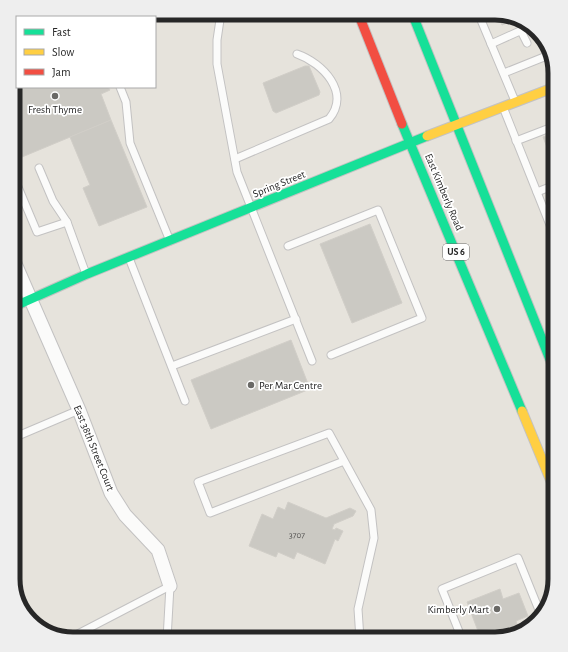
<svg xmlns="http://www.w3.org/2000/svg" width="568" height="652" font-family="'Alegreya Sans',sans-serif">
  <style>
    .building { fill: #cbc9c3; stroke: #d1cec8 }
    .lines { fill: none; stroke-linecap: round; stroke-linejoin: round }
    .lane-casing { stroke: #c3c2c2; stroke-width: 9 }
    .street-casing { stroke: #c3c2c2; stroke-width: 15 }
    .fast-casing { stroke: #c3c2c2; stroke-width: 11 }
    .slow-casing { stroke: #c3c2c2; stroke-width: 11 }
    .jam-casing { stroke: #c3c2c2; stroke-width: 11 }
    .lane { stroke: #fbfbfa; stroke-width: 7 }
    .street { stroke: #fbfbfa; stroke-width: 13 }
    .fast { stroke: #16e098; stroke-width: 9 }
    .slow { stroke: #ffcf43; stroke-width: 9 }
    .jam { stroke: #f24e42; stroke-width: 9 }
    .poi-dot { fill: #6a6966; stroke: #fff; stroke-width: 1.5 }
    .labels { text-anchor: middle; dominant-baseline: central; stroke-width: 3.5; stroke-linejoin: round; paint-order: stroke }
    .number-label { font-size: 9px; fill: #525150 }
    .shield { fill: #fff; stroke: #686868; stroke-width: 1 }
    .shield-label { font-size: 10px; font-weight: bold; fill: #272727 }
    .poi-label { font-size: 11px; fill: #272727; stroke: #fff }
    .street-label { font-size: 11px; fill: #272727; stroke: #fff }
    .rim { fill: none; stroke: #272727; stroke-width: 5 }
  </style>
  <rect width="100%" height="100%" fill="#e6e3dc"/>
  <g class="building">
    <path d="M73,13h5l2,4h-18z"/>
    <path d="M497,13h2l18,6 -15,6z"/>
    <path d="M17,61v26h91l2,3 -9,4 10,26 -89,37 -9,-21v-67z"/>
    <path d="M305,66h4l11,26 -1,3 -43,18 -3,-2 -10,-28z"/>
    <path d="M111,120l36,87 -48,19 -16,-38 7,-3 -20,-48z"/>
    <path d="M555,132v26l-3,2 -9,-23z"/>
    <path d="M370,224l32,79 -50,20 -32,-79z"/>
    <path d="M291,340l19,49 -99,40 -20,-49z"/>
    <path d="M288,502l38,16 24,-10 6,3 -3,5 -19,8 -2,5 3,1 1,-2 7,3 -5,10 -3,-2 -10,25 -28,-12 -3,7 -16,-7 -2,5 -27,-11 13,-32 11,5 5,-12 7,3z"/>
    <path d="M500,589l3,10 16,-6 9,23 -12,5 3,10 -24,8h-14l-14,-37z"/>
  </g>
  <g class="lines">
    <defs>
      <g id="lane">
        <path d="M90,13l2,4"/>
        <path d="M221,13l-4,27v24l20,108 75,189"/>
        <path d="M478,13l37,88"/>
        <path d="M521,31l6,12"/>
        <path d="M491,44l40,-18"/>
        <path d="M504,73l45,-18"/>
        <path d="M120,87l6,15 4,41 40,98"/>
        <path d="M503,107l51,128"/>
        <path d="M516,141l39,-15"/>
        <path d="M235,159l94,-40c22,-26 -6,-56 -32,-65"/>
        <path d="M39,168l14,33 14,21 19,52"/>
        <path d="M13,175l24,57 30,-10"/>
        <path d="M537,192l18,-7"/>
        <path d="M288,246l90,-36 44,108 -91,37"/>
        <path d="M129,258l56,143"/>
        <path d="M172,366l124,-47"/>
        <path d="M13,438l66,-28"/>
        <path d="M344,461l-134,52 -12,-31 131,-49 42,77 3,28 -16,71 2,30"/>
        <path d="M70,638l100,-52"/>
        <path d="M167,639l3,-53"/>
        <path d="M462,639l-20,-50 76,-31 23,57"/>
      </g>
      <path id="street" d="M13,259l66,151 32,83 14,22 33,35 12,36"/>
      <g id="fast">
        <path d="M412,13l143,359"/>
        <path d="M402,124l120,287"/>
        <path d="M13,307l74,-33 340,-138"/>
      </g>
      <g id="slow">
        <path d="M427,136l128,-49"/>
        <path d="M522,411l33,80"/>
      </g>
      <path id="jam" d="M358,13l44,111"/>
    </defs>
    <use href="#lane" class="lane-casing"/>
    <use href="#street" class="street-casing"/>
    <use href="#fast" class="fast-casing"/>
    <use href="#slow" class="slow-casing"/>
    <use href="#jam" class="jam-casing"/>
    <use href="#lane" class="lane"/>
    <use href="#street" class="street"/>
    <use href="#fast" class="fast"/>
    <use href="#slow" class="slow"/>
    <use href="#jam" class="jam"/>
  </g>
  <g class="poi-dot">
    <circle cx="55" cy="96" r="4"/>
    <circle cx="251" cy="385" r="4"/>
    <circle cx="497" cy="609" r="4"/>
  </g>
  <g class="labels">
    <g class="number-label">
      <text x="297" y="535">3707</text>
    </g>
    <rect class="shield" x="443" y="244" width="26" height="16" rx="3"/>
    <g class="shield-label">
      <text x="456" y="252">US 6</text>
    </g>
    <g class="poi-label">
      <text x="55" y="109">Fresh Thyme</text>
      <text x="259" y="385" text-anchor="start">Per Mar Centre</text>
      <text x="489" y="609" text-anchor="end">Kimberly Mart</text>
    </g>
    <g class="street-label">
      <text transform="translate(279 184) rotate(-22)">Spring Street</text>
      <text transform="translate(444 192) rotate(67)">East Kimberly Road</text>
      <text transform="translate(94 448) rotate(68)">East 38th Street Court</text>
    </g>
  </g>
  <path d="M0 0H568V652H0ZM73 20H495A53 53 0 0 1 548 73V579A53 53 0 0 1 495 632H73A53 53 0 0 1 20 579V73A53 53 0 0 1 73 20Z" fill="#eee" fill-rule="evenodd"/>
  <path class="rim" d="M73 20H495A53 53 0 0 1 548 73V579A53 53 0 0 1 495 632H73A53 53 0 0 1 20 579V73A53 53 0 0 1 73 20Z"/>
  <rect x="16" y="16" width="140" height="72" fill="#ffffff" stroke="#a9a9a9"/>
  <rect x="24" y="29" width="20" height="6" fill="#16e098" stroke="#a9a9a9"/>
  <text x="52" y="36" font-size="12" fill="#272727">Fast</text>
  <rect x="24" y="49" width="20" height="6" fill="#ffcf43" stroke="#a9a9a9"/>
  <text x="52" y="56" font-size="12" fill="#272727">Slow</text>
  <rect x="24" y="69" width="20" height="6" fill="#f24e42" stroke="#a9a9a9"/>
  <text x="52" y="76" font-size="12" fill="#272727">Jam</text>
</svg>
